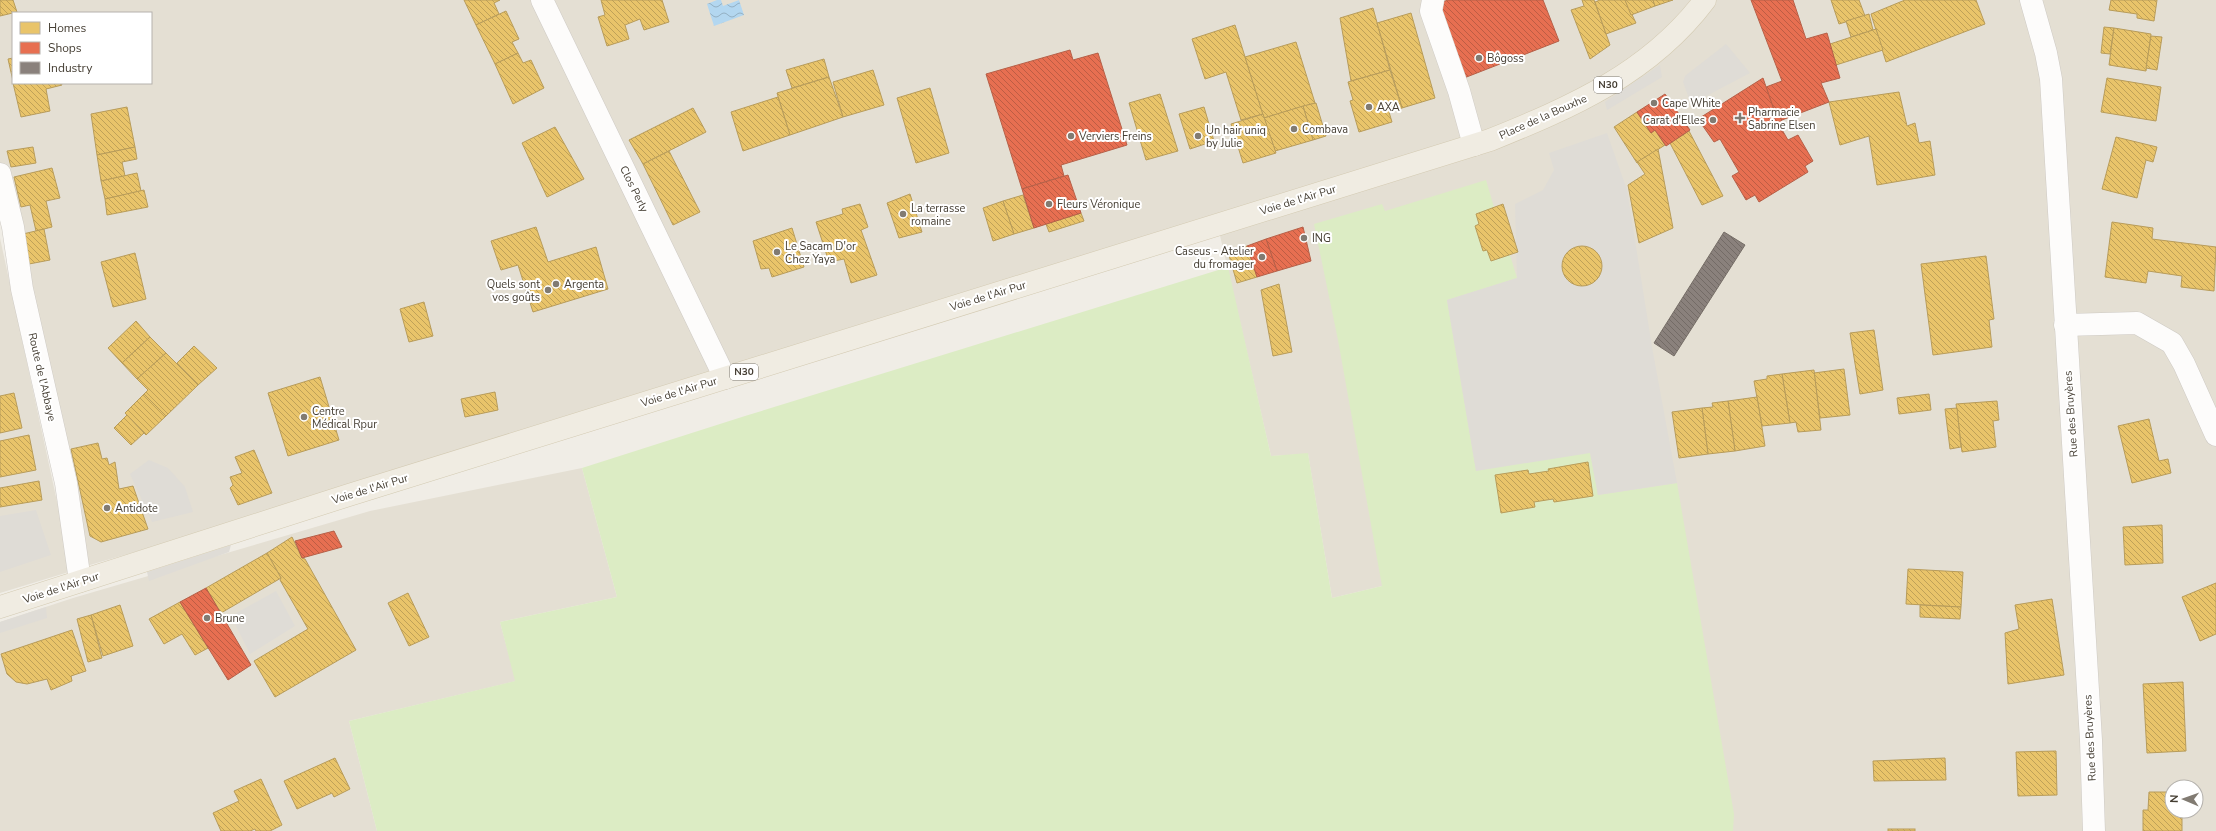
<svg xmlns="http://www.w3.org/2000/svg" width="2216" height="831" font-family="'Nunito Sans',sans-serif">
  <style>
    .residential { fill: #e4dfd3; fill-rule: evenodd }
    .grass { fill: #dcecc4 }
    .parking { fill: #dfdcd6 }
    .water { fill: url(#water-waves) }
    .homes { fill: url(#homes-back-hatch); stroke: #b89c5a }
    .shops { fill: url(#shops-back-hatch); stroke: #b66048 }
    .industry { fill: url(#industry-back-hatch); stroke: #756d66 }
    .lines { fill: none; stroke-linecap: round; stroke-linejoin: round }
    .street-casing { stroke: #cecac4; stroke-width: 23 }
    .primary-casing { stroke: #d3cab2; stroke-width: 23 }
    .street { stroke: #fdfcfb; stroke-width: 22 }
    .primary { stroke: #f0ece2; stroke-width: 22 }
    .poi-dot { fill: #817b72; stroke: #fff; stroke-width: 1.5 }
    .labels { text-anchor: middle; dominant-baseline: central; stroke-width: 4; stroke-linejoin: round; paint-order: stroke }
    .shield { fill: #fff; stroke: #7d7870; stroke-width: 1 }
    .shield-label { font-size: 10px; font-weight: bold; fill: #453e33 }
    .poi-label { font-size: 11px; fill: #453e33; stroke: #fff; text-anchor: start }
    .street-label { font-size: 11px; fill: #453e33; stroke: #fff }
  </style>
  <defs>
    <pattern id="water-waves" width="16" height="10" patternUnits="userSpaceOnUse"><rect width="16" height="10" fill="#b3d7f0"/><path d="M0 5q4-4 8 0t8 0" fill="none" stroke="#93b0c3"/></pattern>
    <pattern id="homes-back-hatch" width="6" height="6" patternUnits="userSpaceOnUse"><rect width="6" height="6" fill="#e9c46a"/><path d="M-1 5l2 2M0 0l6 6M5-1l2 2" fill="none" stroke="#bfa158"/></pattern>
    <pattern id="shops-back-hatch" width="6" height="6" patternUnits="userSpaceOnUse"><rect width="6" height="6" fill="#e76f51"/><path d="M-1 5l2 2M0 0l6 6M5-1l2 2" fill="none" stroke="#bd5d44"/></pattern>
    <pattern id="industry-back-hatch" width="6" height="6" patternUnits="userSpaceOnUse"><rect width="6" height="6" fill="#8a817c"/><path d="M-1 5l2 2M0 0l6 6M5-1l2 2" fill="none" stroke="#736b66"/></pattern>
  </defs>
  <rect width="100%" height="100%" fill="#f0ede6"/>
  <g class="residential">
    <path d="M0,0h2216v831h-787l-47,-245 -50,12 -24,-144 -37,2 -56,-242 -710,230 -422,123 -83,-380zM13,13h138v70h-138zM2172,787h24v24h-24z"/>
    <path d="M0,238l72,333 -72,22z"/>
    <path d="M582,468l35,129 -117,25 16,59 -167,40 28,110h-377v-209l73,-24 297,-87z"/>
  </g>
  <path class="grass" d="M1486,180l8,27 -18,7 3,10 -4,2 8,25 4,-1 4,11 19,-6 7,23 -70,22 29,170 114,-18 8,43 79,-12 57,331 -1,17h-1356l-28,-110 166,-40 -15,-59 117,-25 -35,-129 163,-52 483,-149 43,189 37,-3 24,145 50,-12 -44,-246 -24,-116 68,-20 3,7z"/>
  <g class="parking">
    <path d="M1726,44l24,29 -59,31 -8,-22 2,-6z"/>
    <path d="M1660,65l2,12 -55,33 -2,-8z"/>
    <path d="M1607,133l20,57 25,157 25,136 -79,12 -8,-42 -114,18 -29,-171 70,-22 -2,-74 28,-14 11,-20 -5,-17z"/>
    <path d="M149,460l19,8 17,19 8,25 -41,10 -22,-48z"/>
    <path d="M36,510l15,45 -51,17v-56z"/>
    <path d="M231,545l-2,7 -80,29 -2,-9z"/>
    <path d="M276,591l19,35 -45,28 -19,-38z"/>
    <path d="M46,607l1,11 -47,15v-11z"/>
  </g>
  <path class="water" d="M717,0h4l2,6 16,-6 5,15 -30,11 -7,-22z"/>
  <g class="homes">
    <path d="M0,0h13l4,12 -17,4z"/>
    <path d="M464,0h36l-6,3 5,11 -23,11z"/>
    <path d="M601,0h61l7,22 -25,8 -4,-11 -15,6 4,14 -22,7 -9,-29 7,-2z"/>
    <path d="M1582,0h12l16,45 -20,14 -19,-49 13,-4z"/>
    <path d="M1600,0h25l11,23 -30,11 -11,-32z"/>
    <path d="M1625,0h28l2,6 -24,9z"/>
    <path d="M1653,0h20l-18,6z"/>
    <path d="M1831,0h28l6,16 -26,8z"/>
    <path d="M1905,0h71l9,24 -99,38 -15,-48z"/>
    <path d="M2111,0h46l-3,21 -17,-3v-4l-28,-4z"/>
    <path d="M1373,8l17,62 -39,11 -11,-63z"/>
    <path d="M506,11l13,28 -7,3 6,11 -23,11 -19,-39z"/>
    <path d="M1411,13l24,85 -33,10 -25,-85z"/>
    <path d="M1869,14l4,16 -22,7 -5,-16z"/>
    <path d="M1235,25l28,89 -22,6 -15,-48 -21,7 -13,-40z"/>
    <path d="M2104,27l10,1 -4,26 -9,-1z"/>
    <path d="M2114,28l37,6 -5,37 -37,-6z"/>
    <path d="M1876,29l7,21 -47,15 -6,-21z"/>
    <path d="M2151,36l11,1 -5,33 -11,-2z"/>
    <path d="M1296,42l19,61 -51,15 -19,-61z"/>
    <path d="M518,53l5,10 8,-3 13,28 -31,16 -18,-40z"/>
    <path d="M13,58v23l-5,-22z"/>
    <path d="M824,59l5,18 -37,11 -6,-18z"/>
    <path d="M873,70l11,35 -41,12 -10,-35z"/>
    <path d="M1390,70l12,38 -13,4 3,10 -33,10 -9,-31 3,-1 -5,-18z"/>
    <path d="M829,77l14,40 -53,18 -13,-42z"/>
    <path d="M2107,78l54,9 -5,34 -55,-9z"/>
    <path d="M13,83h48l1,2 -16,4 4,22 -29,6z"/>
    <path d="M930,88l19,65 -33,10 -19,-65z"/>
    <path d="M1899,92l8,34 8,-3 4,20 11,-2 5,34 -58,10 -8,-49 -29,9 -11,-43z"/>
    <path d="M1160,94l18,57 -32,9 -17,-57z"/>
    <path d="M778,97l12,38 -47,16 -12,-39z"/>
    <path d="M1316,103l10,33 -13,4 -10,-34z"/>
    <path d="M1303,106l10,34 -38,11 -11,-33z"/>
    <path d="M127,107l8,40 -38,8 -6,-41z"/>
    <path d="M1204,107l10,34 -24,8 -11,-35z"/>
    <path d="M693,108l13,24 -63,32 -14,-24z"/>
    <path d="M1637,112l14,21 4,-3 10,15 -28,18 -23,-36z"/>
    <path d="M1263,114l13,39 -33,10 -12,-39z"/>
    <path d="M555,127l29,52 -37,18 -25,-54z"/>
    <path d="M1689,131l34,65 -21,9 -32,-62z"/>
    <path d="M2116,137l41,10 -4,15 -7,-2 -9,38 -35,-9z"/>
    <path d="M33,147l3,16 -25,4 -4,-16z"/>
    <path d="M135,147l2,12 -15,3 3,14 -24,5 -4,-26z"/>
    <path d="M1658,149l15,79 -34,15 -11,-58 17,-11 -8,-12z"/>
    <path d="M669,151l31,61 -27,13 -30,-61z"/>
    <path d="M52,168l8,30 -14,3 6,26 -16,4 -6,-26 -9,2 -7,-30z"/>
    <path d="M137,173l4,18 -36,8 -4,-18z"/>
    <path d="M144,190l4,17 -41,8 -2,-16z"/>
    <path d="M910,194l12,38 -23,6 -12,-35z"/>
    <path d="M1023,195l11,33 -20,6 -11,-33z"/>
    <path d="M1003,201l11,33 -21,7 -10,-33z"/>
    <path d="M860,204l8,23 -7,3 16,45 -26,8 -7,-24 -15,3 -13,-40 27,-8 -1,-5z"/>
    <path d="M1503,204l15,48 -27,9 -4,-11 -4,1 -8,-25 4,-2 -3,-10z"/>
    <path d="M1081,213l3,8 -35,11 -3,-8z"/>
    <path d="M2112,222l41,6 -1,11 64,8 -2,44 -33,-4 1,-11 -34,-5 -2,12 -41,-6z"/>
    <path d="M536,227l12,35 48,-15 12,42 -75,23 -15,-47 -17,5 -10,-29z"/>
    <path d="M792,228l12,39 -32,10 -3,-9 -8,1 -8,-28z"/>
    <path d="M44,229l6,31 -21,4 -6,-30z"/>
    <circle cx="1582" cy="266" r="20"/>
    <path d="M1247,246l10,31 -20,6 -9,-31z"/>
    <path d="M135,253l11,46 -33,8 -12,-45z"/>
    <path d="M1986,256l8,63 -5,1 3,27 -59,8 -12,-91z"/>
    <path d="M1279,284l13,68 -19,4 -12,-66z"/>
    <path d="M424,302l9,34 -24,6 -9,-33z"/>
    <path d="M136,321l14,16 -28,26 -14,-15z"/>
    <path d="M1874,330l9,60 -23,4 -10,-61z"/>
    <path d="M150,337l16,16 -29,26 -15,-16z"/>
    <path d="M194,346l23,22 -19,17 -21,-22z"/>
    <path d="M166,353l32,32 -32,31 -22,-22 4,-4 -11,-11z"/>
    <path d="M1844,369l6,46 -30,3 -6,-45z"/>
    <path d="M1814,370l7,60 -23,2 -2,-10 -6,1 -8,-49z"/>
    <path d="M1782,374l8,49 -28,3 -8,-45 13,-2v-3z"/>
    <path d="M320,377l19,63 -51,16 -20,-63z"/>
    <path d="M495,392l3,18 -33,7 -4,-18z"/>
    <path d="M14,393l8,35 -22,5v-37z"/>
    <path d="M144,394l22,22 -20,19 -21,-22z"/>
    <path d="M1929,394l2,16 -32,4 -2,-16z"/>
    <path d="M1757,397l8,49 -30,5 -7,-50z"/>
    <path d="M1728,401l7,50 -27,3 -6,-46 11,-1 -1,-4z"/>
    <path d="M1997,401l2,19 -6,1 3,26 -34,5 -6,-48z"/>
    <path d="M1702,408l6,46 -29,4 -7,-46z"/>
    <path d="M1957,408l4,39 -11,2 -5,-40z"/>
    <path d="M127,415l17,18 -13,12 -17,-17z"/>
    <path d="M2149,419l10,42 9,-2 3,14 -39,10 -14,-57z"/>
    <path d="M29,435l7,35 -36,7v-36z"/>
    <path d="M98,443l4,16 5,-1 2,7 6,-3 4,27 14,-3 15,43 -47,13 -11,-6 -19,-87z"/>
    <path d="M254,450l18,43 -34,12 -8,-17 3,-3 -3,-8 12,-4 -7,-16z"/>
    <path d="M1588,462l5,34 -39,6 -1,-3 -19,3 1,5 -34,6 -6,-38 33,-5 1,4 20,-3 -1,-2z"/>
    <path d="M39,481l3,19 -42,7v-19z"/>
    <path d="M2162,525l1,38 -38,2 -2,-38z"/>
    <path d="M292,537l10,21 3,1 51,91 -81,47 -21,-36 54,-32 -28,-49 1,-2 -14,-25z"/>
    <path d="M267,553l14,25 -60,35 -15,-25z"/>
    <path d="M1908,569l55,3 -2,35 -55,-3z"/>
    <path d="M2216,583v51l-16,7 -18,-44z"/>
    <path d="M408,593l21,44 -20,9 -21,-43z"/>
    <path d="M2052,599l12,76 -56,9 -3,-51 14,-4 -4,-24z"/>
    <path d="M180,602l28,46 -13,7 -13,-21 -18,10 -15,-25z"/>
    <path d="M120,605l13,41 -30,10 -12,-41z"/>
    <path d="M1920,605l41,2 -1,12 -40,-2z"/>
    <path d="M91,615l11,43 -14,4 -11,-43z"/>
    <path d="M72,630l14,41 -15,5 1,5 -21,9 -4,-11 -20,5 -11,-2 -9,-8 -6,-20z"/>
    <path d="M2183,682l3,69 -39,2 -4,-69z"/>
    <path d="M2056,751l1,44 -39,1 -2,-44z"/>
    <path d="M335,758l15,31 -16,8 -2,-4 -35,16 -13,-28z"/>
    <path d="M1945,758l1,22 -72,1 -1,-20z"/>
    <path d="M261,779l21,46 -12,6h-14l-1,-2 -5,2h-29l-8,-18 26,-12 -5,-10z"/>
    <path d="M2149,792h23v19h10v20h-39v-21h5z"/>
    <rect x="1888" y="829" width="27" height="2"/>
  </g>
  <g class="shops">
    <path d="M1448,0h95l16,41 -95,37 -24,-75z"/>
    <path d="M1751,0h42l13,39 21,-6 13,45 -19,5 8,19 -47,18 -8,-10 -8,-23 16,-6z"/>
    <path d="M1070,50l3,10 25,-7 29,92 -66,20 3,11 -42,13 -36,-115z"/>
    <path d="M1763,78l11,32 8,10 -4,3 10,17 10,-5 15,26 -8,5 3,6 -49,30 -4,-7 -9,5 -14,-24 7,-4 -19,-33 -6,3 -16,-23z"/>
    <path d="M1665,94l25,36 -24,16 -11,-16 -4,3 -14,-21z"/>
    <path d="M1068,175l13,38 -47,15 -12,-39z"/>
    <path d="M1303,227l8,34 -34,10 -11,-32z"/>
    <path d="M1266,239l11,32 -20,6 -10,-31z"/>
    <path d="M334,531l8,16 -40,11 -7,-17z"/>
    <path d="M206,588l45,77 -23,15 -48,-78z"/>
  </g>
  <path class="industry" d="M1724,232l21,13 -71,111 -20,-13z"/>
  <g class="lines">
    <defs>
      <g id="street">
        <path d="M542,0l183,378"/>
        <path d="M1433,0l-2,11 28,80 15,54"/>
        <path d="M2031,0l15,53 5,26 40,661 3,91"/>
        <path d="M0,174l13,53 9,62 44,194 14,98"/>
        <path d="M2065,325l72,-2 35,20 12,21 32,71"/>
      </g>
      <path id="primary" d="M0,607l349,-112 1141,-355c82,-33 160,-67 215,-140"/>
    </defs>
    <use href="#street" class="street-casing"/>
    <use href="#primary" class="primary-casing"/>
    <use href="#street" class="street"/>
    <use href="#primary" class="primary"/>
  </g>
  <g class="poi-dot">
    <circle cx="1479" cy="58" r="4"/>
    <circle cx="1654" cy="103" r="4"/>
    <circle cx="1369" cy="107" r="4"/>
    <path d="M1738 112h4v4h4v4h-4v4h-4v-4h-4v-4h4z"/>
    <circle cx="1713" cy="120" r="4"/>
    <circle cx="1294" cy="129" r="4"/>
    <circle cx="1071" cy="136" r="4"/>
    <circle cx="1198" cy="136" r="4"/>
    <circle cx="1049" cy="204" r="4"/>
    <circle cx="903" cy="214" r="4"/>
    <circle cx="1304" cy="238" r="4"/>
    <circle cx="777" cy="252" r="4"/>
    <circle cx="1262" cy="257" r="4"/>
    <circle cx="556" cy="284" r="4"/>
    <circle cx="548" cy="290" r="4"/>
    <circle cx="304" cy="417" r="4"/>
    <circle cx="107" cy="508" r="4"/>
    <circle cx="207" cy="618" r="4"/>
  </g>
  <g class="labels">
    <g class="shield">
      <rect x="1594" y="77" width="28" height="16" rx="3"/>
      <rect x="730" y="364" width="28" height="16" rx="3"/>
    </g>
    <g class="shield-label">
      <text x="1608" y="85">N30</text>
      <text x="744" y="372">N30</text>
    </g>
    <g class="poi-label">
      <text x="1487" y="58">Bôgoss</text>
      <text x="1662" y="103">Cape White</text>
      <text x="1377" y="107">AXA</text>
      <text x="1748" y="112">Pharmacie<tspan x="1748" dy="13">Sabrine Elsen</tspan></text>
      <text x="1705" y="120" text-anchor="end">Carat d'Elles</text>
      <text x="1302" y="129">Combava</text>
      <text x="1206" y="130">Un hair uniq<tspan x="1206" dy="13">by Julie</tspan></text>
      <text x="1079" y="136">Verviers Freins</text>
      <text x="1057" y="204">Fleurs Véronique</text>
      <text x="911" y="208">La terrasse<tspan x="911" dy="13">romaine</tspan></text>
      <text x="1312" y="238">ING</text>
      <text x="785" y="246">Le Sacam D'or<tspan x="785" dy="13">Chez Yaya</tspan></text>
      <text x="1254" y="251" text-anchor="end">Caseus - Atelier<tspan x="1254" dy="13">du fromager</tspan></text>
      <text x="540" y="284" text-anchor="end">Quels sont<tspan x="540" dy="13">vos goûts</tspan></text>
      <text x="564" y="284">Argenta</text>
      <text x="312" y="411">Centre<tspan x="312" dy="13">Médical Rpur</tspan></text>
      <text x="115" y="508">Antidote</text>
      <text x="215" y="618">Brune</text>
    </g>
    <g class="street-label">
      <text transform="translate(1543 117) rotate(-24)">Place de la Bouxhe</text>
      <text transform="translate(634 189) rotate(64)">Clos Perly</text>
      <text transform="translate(1298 200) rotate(-17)">Voie de l'Air Pur</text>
      <text transform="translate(988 296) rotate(-17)">Voie de l'Air Pur</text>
      <text transform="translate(42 377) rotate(77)">Route de l'Abbaye</text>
      <text transform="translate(679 392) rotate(-17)">Voie de l'Air Pur</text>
      <text transform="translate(2071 414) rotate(-94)">Rue des Bruyères</text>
      <text transform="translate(370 489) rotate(-17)">Voie de l'Air Pur</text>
      <text transform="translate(61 588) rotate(-18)">Voie de l'Air Pur</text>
      <text transform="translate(2090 738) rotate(-93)">Rue des Bruyères</text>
    </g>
  </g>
  <rect x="12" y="12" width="140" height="72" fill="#ffffff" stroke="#b5b2ad"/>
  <rect x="20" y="22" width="20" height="12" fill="#e9c46a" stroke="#b5b2ad"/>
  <text x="48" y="32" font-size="12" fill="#453e33">Homes</text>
  <rect x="20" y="42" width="20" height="12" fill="#e76f51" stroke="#b5b2ad"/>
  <text x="48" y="52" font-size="12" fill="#453e33">Shops</text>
  <rect x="20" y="62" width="20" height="12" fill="#8a817c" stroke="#b5b2ad"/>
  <text x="48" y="72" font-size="12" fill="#453e33">Industry</text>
  <g transform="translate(2184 799) rotate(272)"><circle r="19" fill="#ffffff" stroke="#b5b2ad"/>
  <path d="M0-3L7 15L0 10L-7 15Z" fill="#817b72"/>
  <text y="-6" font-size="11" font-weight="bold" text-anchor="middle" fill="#453e33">N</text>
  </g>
</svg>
